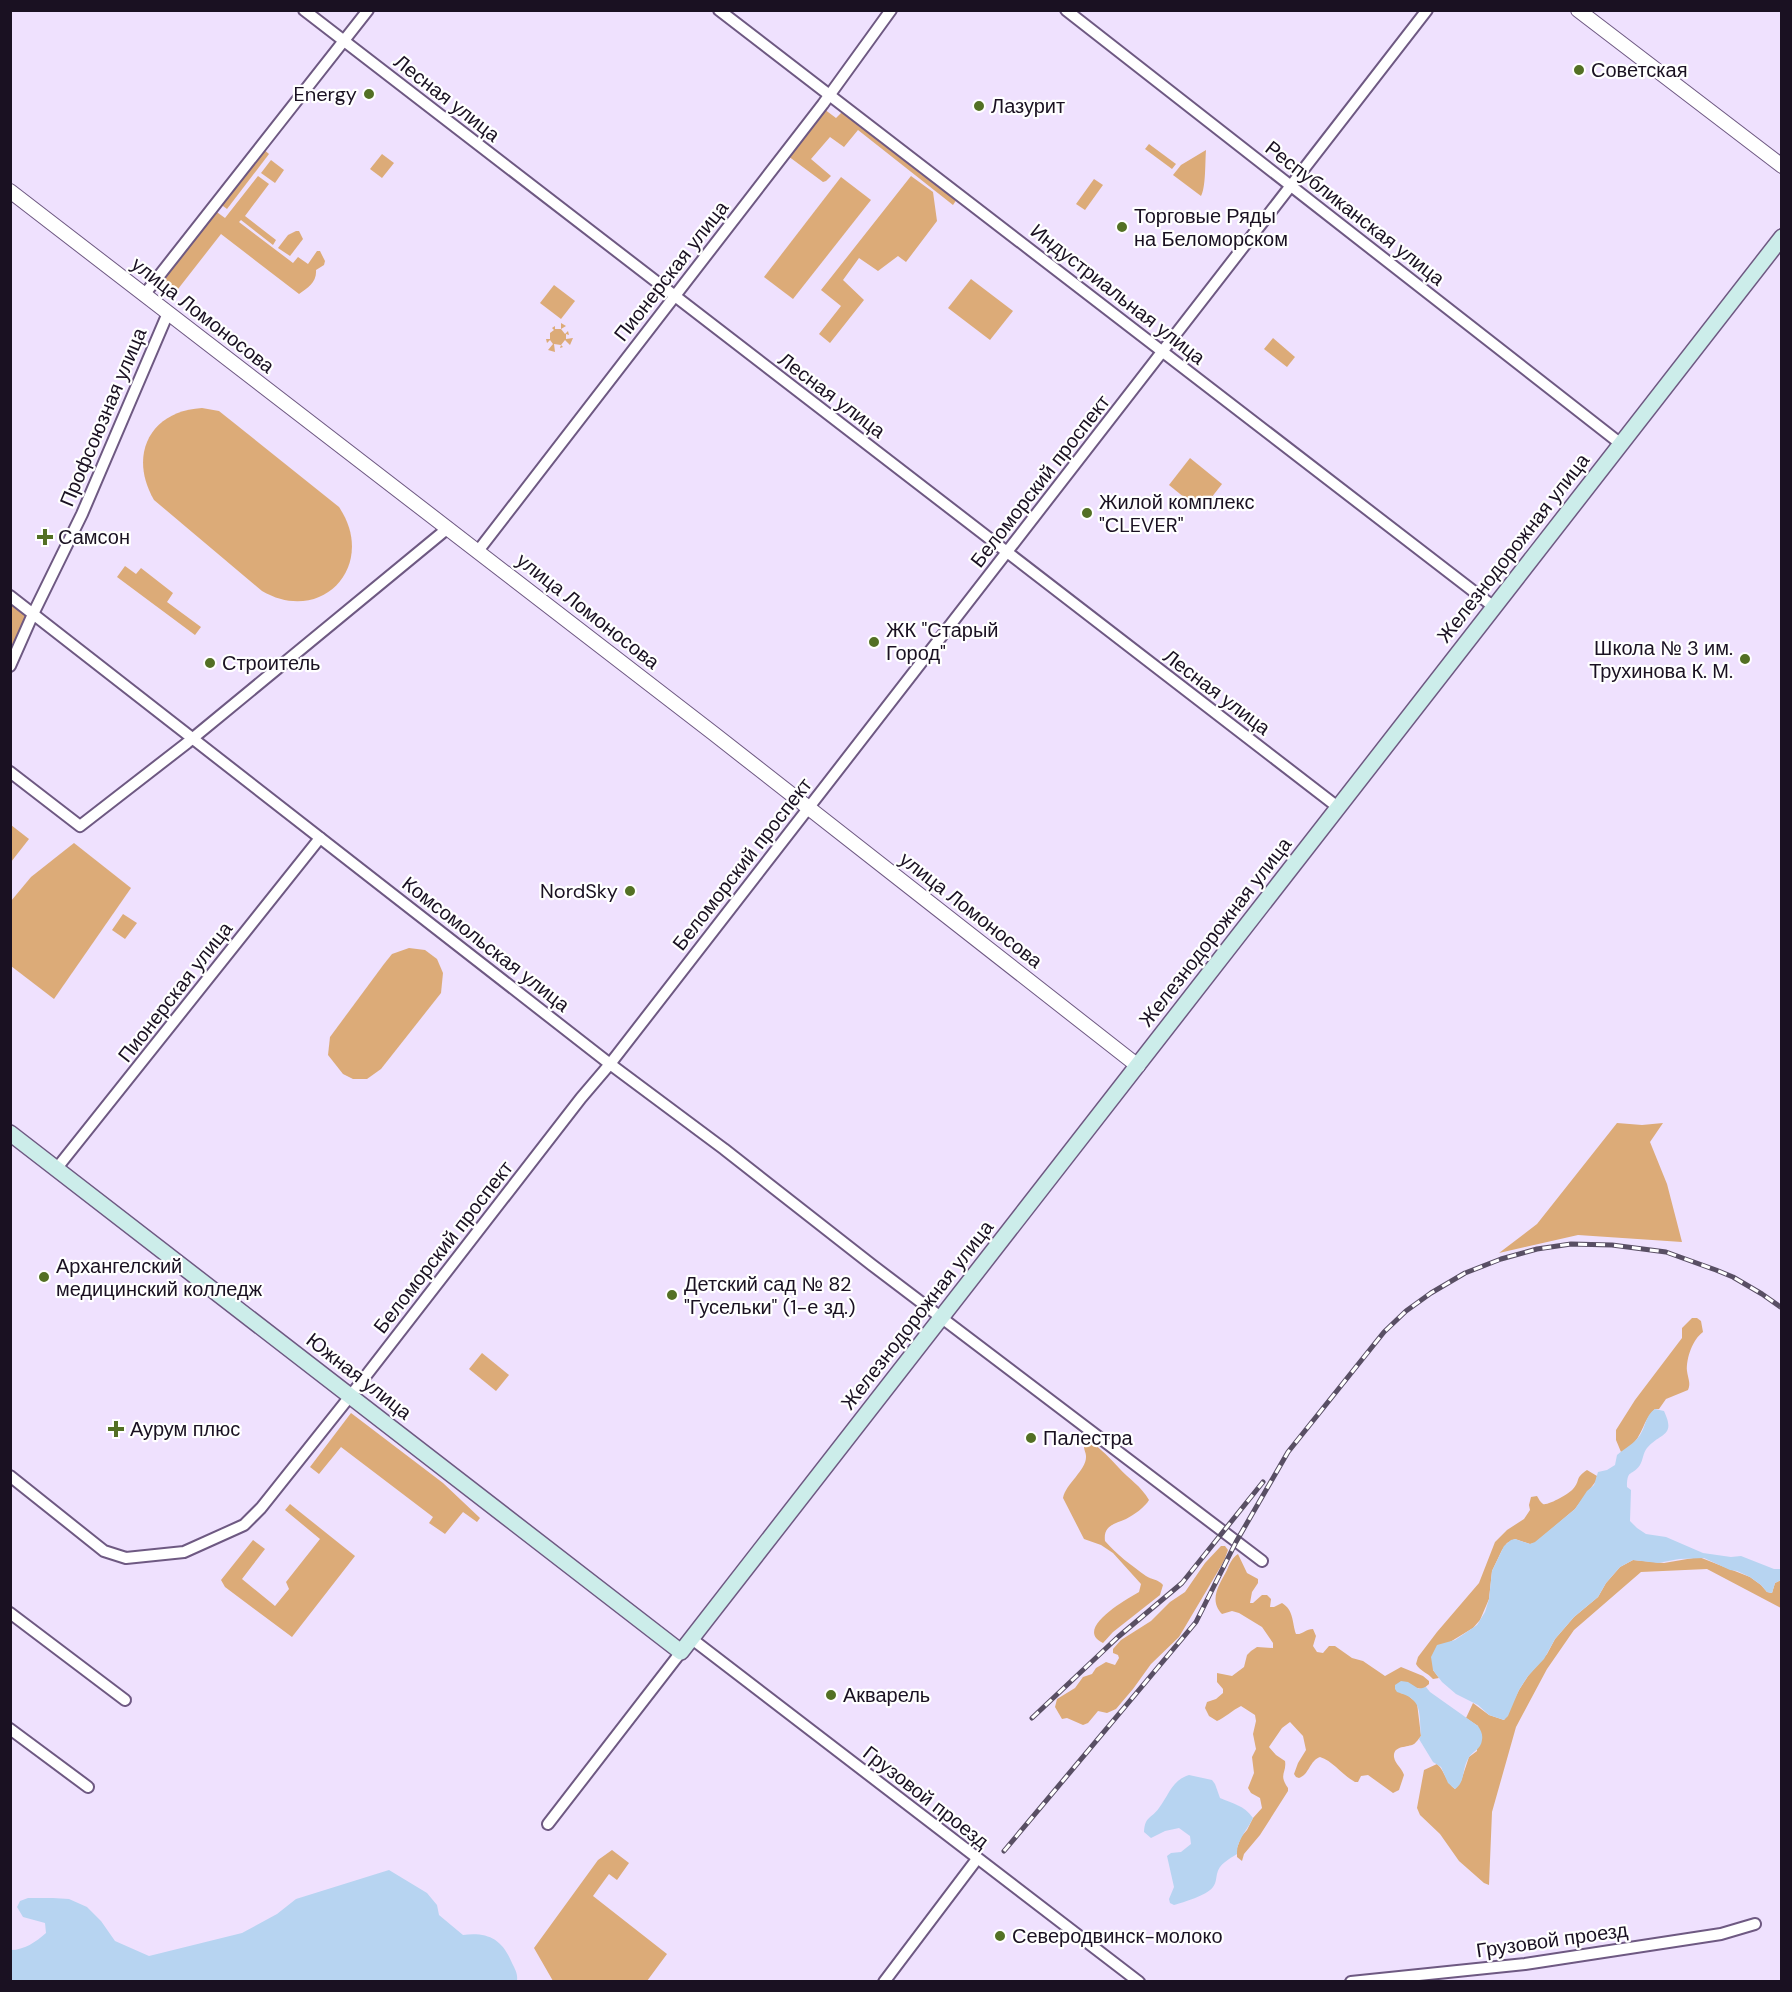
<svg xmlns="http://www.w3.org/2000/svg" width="1792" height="1992" font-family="'DM Sans',sans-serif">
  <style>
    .green { fill: #dcab78 }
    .water { fill: #b7d4f1 }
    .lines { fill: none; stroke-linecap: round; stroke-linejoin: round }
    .minor-casing { stroke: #6e5982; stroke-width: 14 }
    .tertiary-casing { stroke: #6e5982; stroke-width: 16 }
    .secondary-casing { stroke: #6e5982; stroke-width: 18 }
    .minor { stroke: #fff; stroke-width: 10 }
    .tertiary { stroke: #fff; stroke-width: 14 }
    .secondary { stroke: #ccedea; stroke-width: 15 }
    .rail-casing { stroke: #594f64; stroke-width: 5 }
    .rail { stroke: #fff; stroke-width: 3; stroke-dasharray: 9; stroke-linecap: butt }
    .poi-dot { fill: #537024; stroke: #fff; stroke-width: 2 }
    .labels { text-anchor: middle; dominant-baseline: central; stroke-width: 4.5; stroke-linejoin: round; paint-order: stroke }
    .poi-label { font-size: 20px; fill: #1a1122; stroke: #fff; text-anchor: start }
    .street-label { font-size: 20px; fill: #1a1122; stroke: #fff }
  </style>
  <rect width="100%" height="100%" fill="#efe1fe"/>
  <g class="green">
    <path d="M824,109l12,9 7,-7 114,88 -4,6 -95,-75 -14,17 -14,-10 -19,22 20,17 -5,5 -3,1 -35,-26z"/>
    <path d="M1149,144l27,20 -4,5 -27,-20z"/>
    <path d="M262,148l7,6 -42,55 -8,-6z"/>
    <path d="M1206,150c-1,12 0,37 -5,46l-28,-21 8,-10z"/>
    <path d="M382,154l12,9 -12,15 -12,-9z"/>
    <path d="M271,160l13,10 -9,13 -14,-10z"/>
    <path d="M258,176l11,8 -24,32 31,24 -3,5 -32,-25 -2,2 54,41 5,-6 10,7 9,-13h3l5,10 -1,4 -8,5c1,12 -8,18 -17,24l-78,-60 -50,64 -16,-13 59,-75 11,8z"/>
    <path d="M911,176l22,16 4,29 -31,41 -8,-6 -20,15 -19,-13 -16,22 21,20 -34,43 -11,-9 22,-28 -20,-16z"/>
    <path d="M841,177l30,23 -78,99 -29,-22z"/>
    <path d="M1094,179l9,6 -18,25 -9,-6z"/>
    <path d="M296,231h3l4,8 -13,17 -12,-8 10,-13z"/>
    <path d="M971,279l42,32 -23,29 -42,-32z"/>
    <path d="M554,285l21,16 -14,18 -21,-16z"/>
    <path d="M561,323l5,3 -5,3 4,5 3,-3 1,4 -3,-1v5l7,-1 -3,7 -5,-5 -4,5 2,2 -3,1 1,-3 -7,-1 1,8 -7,-2 5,-6 -3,-4 -3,3 -1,-4h4v-6l4,-3 -2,-2 3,-2v3h6z"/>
    <path d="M1273,338l22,19 -8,10 -23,-18z"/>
    <path d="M202,408l17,3 120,96c39,58 -17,119 -77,84l-108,-91c-26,-45 -4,-89 48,-92z"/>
    <path d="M1190,458l32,26 -21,27 -32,-26z"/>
    <path d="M125,566l11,8 5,-6 32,25 -6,9 34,25 -6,8 -78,-58z"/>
    <path d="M11,600l17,14 -17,45z"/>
    <path d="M11,825l18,14 -18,23z"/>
    <path d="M74,843l57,45 -77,111 -43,-33v-65l20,-24z"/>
    <path d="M123,914l14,9 -12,16 -13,-9z"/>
    <path d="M409,948l16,2 12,9 6,14 -2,20 -60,76 -14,10h-14l-10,-5 -15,-19 2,-18 54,-73 8,-10z"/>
    <path d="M1617,1123l25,2 21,-2 -13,19 17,42 15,58 -104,-7 -79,18 38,-29z"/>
    <path d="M1692,1318h5l4,3 2,11c-10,7 -17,26 -16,39 1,8 4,12 1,19l-22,9 -7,10h-4c-15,14 -12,34 -34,43l-5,-12v-10l19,-30 47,-62v-10z"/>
    <path d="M482,1353l27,22 -13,16 -27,-22z"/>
    <path d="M351,1413l92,70 37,35 -3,4 -14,-10 -18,22 -16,-11 4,-6 -92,-70 -22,27 -9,-7z"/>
    <path d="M1090,1441c11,8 20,17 29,27 10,11 22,18 30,32 -4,7 -15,15 -23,19 -11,5 -23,6 -21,22 12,14 26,24 41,35 6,4 12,3 17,9l-3,10 -47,37 -10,11c-30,-14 24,-44 36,-51l2,-8 -28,-31 -12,-8 -17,-6 -21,-41c3,-15 24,-28 23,-42 0,-3 -2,-6 -2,-9l3,-5z"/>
    <path d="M1587,1470l10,6 -1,5 -21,28 -40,34 -5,1 -15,-5 -8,4 -5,7 -10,21 -3,28 -9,21 -7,8 -23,14 -17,28 6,8 -6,1c-5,-6 -13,-8 -17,-15l2,-7 19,-25 42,-49 16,-41 12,-12 17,-11 6,-9 -1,-5 2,-8 6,-1c2,3 3,6 6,8 5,2 27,-11 30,-15 8,-9 1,-10 14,-19z"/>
    <path d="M290,1504l65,52 -63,81 -67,-50 -4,-7 32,-40 12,9 -23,30 33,27 14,-17 -3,-7 34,-43 -35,-29z"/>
    <path d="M1221,1546h4l3,4 -4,11 -45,76 -28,27 -18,25 -17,20 -9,4 -9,-2 -10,12 -5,2 -16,-7 -5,1 -7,-12 2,-8 18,-11 8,-11 9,-3 4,-6 10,-6 9,3 4,-7 -1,-3 -5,-2v-4l8,-9 30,-19 19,-19 15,-10 20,-29z"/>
    <path d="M1238,1554l9,19 11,6v4l-6,9 -2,11h3l9,-8h5l4,4 -1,8h4l8,-4c12,7 10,20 14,31 6,1 10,-5 17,-5l3,7 -3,10 4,6 6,1 6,-7h6l17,12 11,3 22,15 16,-9 22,9 6,5v3l-6,5 -7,-1 -16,5 6,1 11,9 4,33c-2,2 -5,7 -7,8 -7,4 -21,1 -20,13 1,7 8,11 10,18l-5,15 -6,3 -25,-18 -7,1 -3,6h-3c-13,-7 -22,-21 -35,-25 -10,3 -11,18 -21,21l-3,-1 -2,-3 4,-11 8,-13 -3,-14 -13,-14 -8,6 -13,19 7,8 9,6c2,12 -7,13 3,27v3l-28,44 -16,19 -2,7 -5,-4v-9l4,-11 6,-7 6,-12 9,-10 -2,-10 -9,-5 -3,-5 6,-15 -2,-16 4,-8 -3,-15 3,-13 -1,-6 -14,-9c-8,4 -17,12 -24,15l-8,-5 -4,-8 2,-6 9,-3 7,-6v-4l-6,-7v-9l15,3 12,-9 3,-12 4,-4 6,-4 16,1v-5l-11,-16 -23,-14 -7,-2 -10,3c-14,-15 -2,-30 5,-44 3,-7 5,-12 11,-16z"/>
    <path d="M1699,1557l51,20 11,8 6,7 5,1 3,-10 6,-3v28l-74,-39 -66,3 -67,58 -27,39 -31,58 -24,85 -3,73 -5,-2 -25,-22 -19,-27 -20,-19 -3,-7 7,-38 13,-6c8,7 9,19 18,25l6,-8 8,-24 8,-6 1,-25 -12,-8 7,-15 16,12 15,5 15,-30 9,-14 19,-22 8,-15 19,-22 24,-20 8,-14 14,-16 13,-7 31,3z"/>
    <path d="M612,1850l17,13 -12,17 -8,-6 -16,22 74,58 -20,27h-94l-19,-33 64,-88z"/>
  </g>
  <g class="water">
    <path d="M1655,1409l9,2c12,26 -3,21 -17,37 -4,5 -4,12 -7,17 -8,12 -13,3 -13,22l4,3 -1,31 7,7 9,6 20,3 37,16 28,4 10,-1 33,13h7v11l-6,3 -3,10 -5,-1 -6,-7 -11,-8 -13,-6 -7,-1 -26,-12 -25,1 -21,4 -25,-3 -13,7 -14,16 -8,14 -24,20 -19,22 -11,20 -16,17 -9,14 -11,26 -4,4 -15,-5 -11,-10 -22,-11 -14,-12 -9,-12 -2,-13 6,-12 18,-5 22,-15 8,-13 4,-13 3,-28 12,-25 7,-6 4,-1 15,5 5,-2 40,-33 12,-18 7,-6 4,-13 9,-2 8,-5 2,-10c8,-7 17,-11 23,-20 6,-9 5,-19 15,-26z"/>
    <path d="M1401,1681l7,1 11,7 7,-2 4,5 48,34c3,5 5,8 4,14 -1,10 -10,11 -14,19 -6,10 -3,24 -13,30l-7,-6 -7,-16 -8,-5 -14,-23 2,-3c-2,-24 2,-37 -24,-44l-2,-3v-4z"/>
    <path d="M1189,1775l23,5 3,4 5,14c13,6 24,7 33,20 -5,11 -17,23 -16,36 -8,5 -18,10 -20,20 -1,5 -1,9 -4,13 -7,9 -29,15 -39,18l-4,-2 -1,-4 5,-12 -7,-31 4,-3 10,-1 10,-8 -1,-8 -11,-8 -14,3 -14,7 -7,-6c1,-16 7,-13 15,-24 10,-13 13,-28 30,-33z"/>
    <path d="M389,1870l38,23 10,12 2,10 24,20c25,-3 39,4 49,28 3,6 6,11 5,18h-506v-31c13,0 25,-8 35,-17l-1,-10 -22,-6 -6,-10 3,-6 8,-3h25l16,1 18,8 14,14 14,20 34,15 93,-23 35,-19 19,-15z"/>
  </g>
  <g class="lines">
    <defs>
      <g id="minor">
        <path d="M304,10l1035,798"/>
        <path d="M719,10l775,597"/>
        <path d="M1066,10l555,434"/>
        <path d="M144,295l224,-285"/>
        <path d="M478,551l345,-447 68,-94"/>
        <path d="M10,596l600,468 114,85 148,116 390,296"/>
        <path d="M10,666l23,-52 49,-100 86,-201"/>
        <path d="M10,772l70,54 107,-83 261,-215"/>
        <path d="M57,1168l263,-330"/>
        <path d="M10,1476l94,75 22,7 58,-6 60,-27 17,-17 90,-113 230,-297 29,-34 817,-1054"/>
        <path d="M10,1613l115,87"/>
        <path d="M692,1639l447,343"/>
        <path d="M10,1729l78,58"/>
        <path d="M548,1824l133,-172"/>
        <path d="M884,1982l93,-123"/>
        <path d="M1351,1982l174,-18 196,-30 34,-10"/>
      </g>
      <g id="tertiary">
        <path d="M1578,10l204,156"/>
        <path d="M10,191l703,542 425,333"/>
      </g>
      <path id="secondary" d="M10,1133l671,519 1101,-1415"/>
    </defs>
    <use href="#minor" class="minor-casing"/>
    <use href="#tertiary" class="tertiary-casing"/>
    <use href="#secondary" class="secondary-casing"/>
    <use href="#minor" class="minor"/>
    <use href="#tertiary" class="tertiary"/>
    <use href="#secondary" class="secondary"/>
    <defs>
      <g id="rail">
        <path d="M1032,1718l86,-81 64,-54 81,-101"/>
        <path d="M1004,1851l192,-229 40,-80 52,-90 96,-120 22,-21 25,-18 34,-20 36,-14 36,-10 34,-5 41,1 54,7 50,18 17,7 29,17 20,14"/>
      </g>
    </defs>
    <use href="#rail" class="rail-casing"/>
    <use href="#rail" class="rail"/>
  </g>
  <g class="poi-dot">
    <circle cx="1579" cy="70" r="6"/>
    <circle cx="369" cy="94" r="6"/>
    <circle cx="979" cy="106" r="6"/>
    <circle cx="1122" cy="227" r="6"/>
    <circle cx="1087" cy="513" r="6"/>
    <path d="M42 528h6v6h6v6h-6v6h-6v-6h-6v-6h6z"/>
    <circle cx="874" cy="642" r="6"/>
    <circle cx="1745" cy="659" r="6"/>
    <circle cx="210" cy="663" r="6"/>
    <circle cx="630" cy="891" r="6"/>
    <circle cx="44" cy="1277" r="6"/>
    <circle cx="672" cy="1295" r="6"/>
    <path d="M113 1420h6v6h6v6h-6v6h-6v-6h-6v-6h6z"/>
    <circle cx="1031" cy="1438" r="6"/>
    <circle cx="831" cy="1695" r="6"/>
    <circle cx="1000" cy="1936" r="6"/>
  </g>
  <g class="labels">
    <g class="poi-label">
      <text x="1591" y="70">Советская</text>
      <text x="357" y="94" text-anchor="end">Energy</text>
      <text x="991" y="106">Лазурит</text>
      <text x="1134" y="216">Торговые Ряды<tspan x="1134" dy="23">на Беломорском</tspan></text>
      <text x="1099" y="502">Жилой комплекс<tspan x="1099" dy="23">"СLEVER"</tspan></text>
      <text x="58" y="537">Самсон</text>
      <text x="886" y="630">ЖК "Старый<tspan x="886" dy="23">Город"</tspan></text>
      <text x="1733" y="648" text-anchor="end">Школа № 3 им.<tspan x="1733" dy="23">Трухинова К. М.</tspan></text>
      <text x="222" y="663">Строитель</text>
      <text x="618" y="891" text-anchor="end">NordSky</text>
      <text x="56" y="1266">Архангелский<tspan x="56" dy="23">медицинский колледж</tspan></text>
      <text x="684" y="1284">Детский сад № 82<tspan x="684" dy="23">"Гусельки" (1-е зд.)</tspan></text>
      <text x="130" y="1429">Аурум плюс</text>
      <text x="1043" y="1438">Палестра</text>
      <text x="843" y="1695">Акварель</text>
      <text x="1012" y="1936">Северодвинск-молоко</text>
    </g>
    <g class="street-label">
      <text transform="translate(447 98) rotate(38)">Лесная улица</text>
      <text transform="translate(1355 213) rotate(38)">Республиканская улица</text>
      <text transform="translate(671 271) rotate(-52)">Пионерская улица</text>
      <text transform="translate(1118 294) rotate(38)">Индустриальная улица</text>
      <text transform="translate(203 315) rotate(38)">улица Ломоносова</text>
      <text transform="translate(832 395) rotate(37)">Лесная улица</text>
      <text transform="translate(103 417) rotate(-67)">Профсоюзная улица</text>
      <text transform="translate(1040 481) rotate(-52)">Беломорский проспект</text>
      <text transform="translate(1513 548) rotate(-52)">Железнодорожная улица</text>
      <text transform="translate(588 611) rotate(38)">улица Ломоносова</text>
      <text transform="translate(1217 692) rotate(37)">Лесная улица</text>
      <text transform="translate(742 864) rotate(-52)">Беломорский проспект</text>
      <text transform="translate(971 910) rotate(38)">улица Ломоносова</text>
      <text transform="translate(1215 932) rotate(-52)">Железнодорожная улица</text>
      <text transform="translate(486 944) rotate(38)">Комсомольская улица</text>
      <text transform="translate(175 992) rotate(-52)">Пионерская улица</text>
      <text transform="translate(443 1247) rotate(-52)">Беломорский проспект</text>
      <text transform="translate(917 1315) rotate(-52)">Железнодорожная улица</text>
      <text transform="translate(359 1376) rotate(38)">Южная улица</text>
      <text transform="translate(926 1797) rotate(38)">Грузовой проезд</text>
      <text transform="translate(1552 1940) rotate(-8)">Грузовой проезд</text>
    </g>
  </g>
  <rect width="1792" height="1992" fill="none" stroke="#1a1122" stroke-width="24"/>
</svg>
